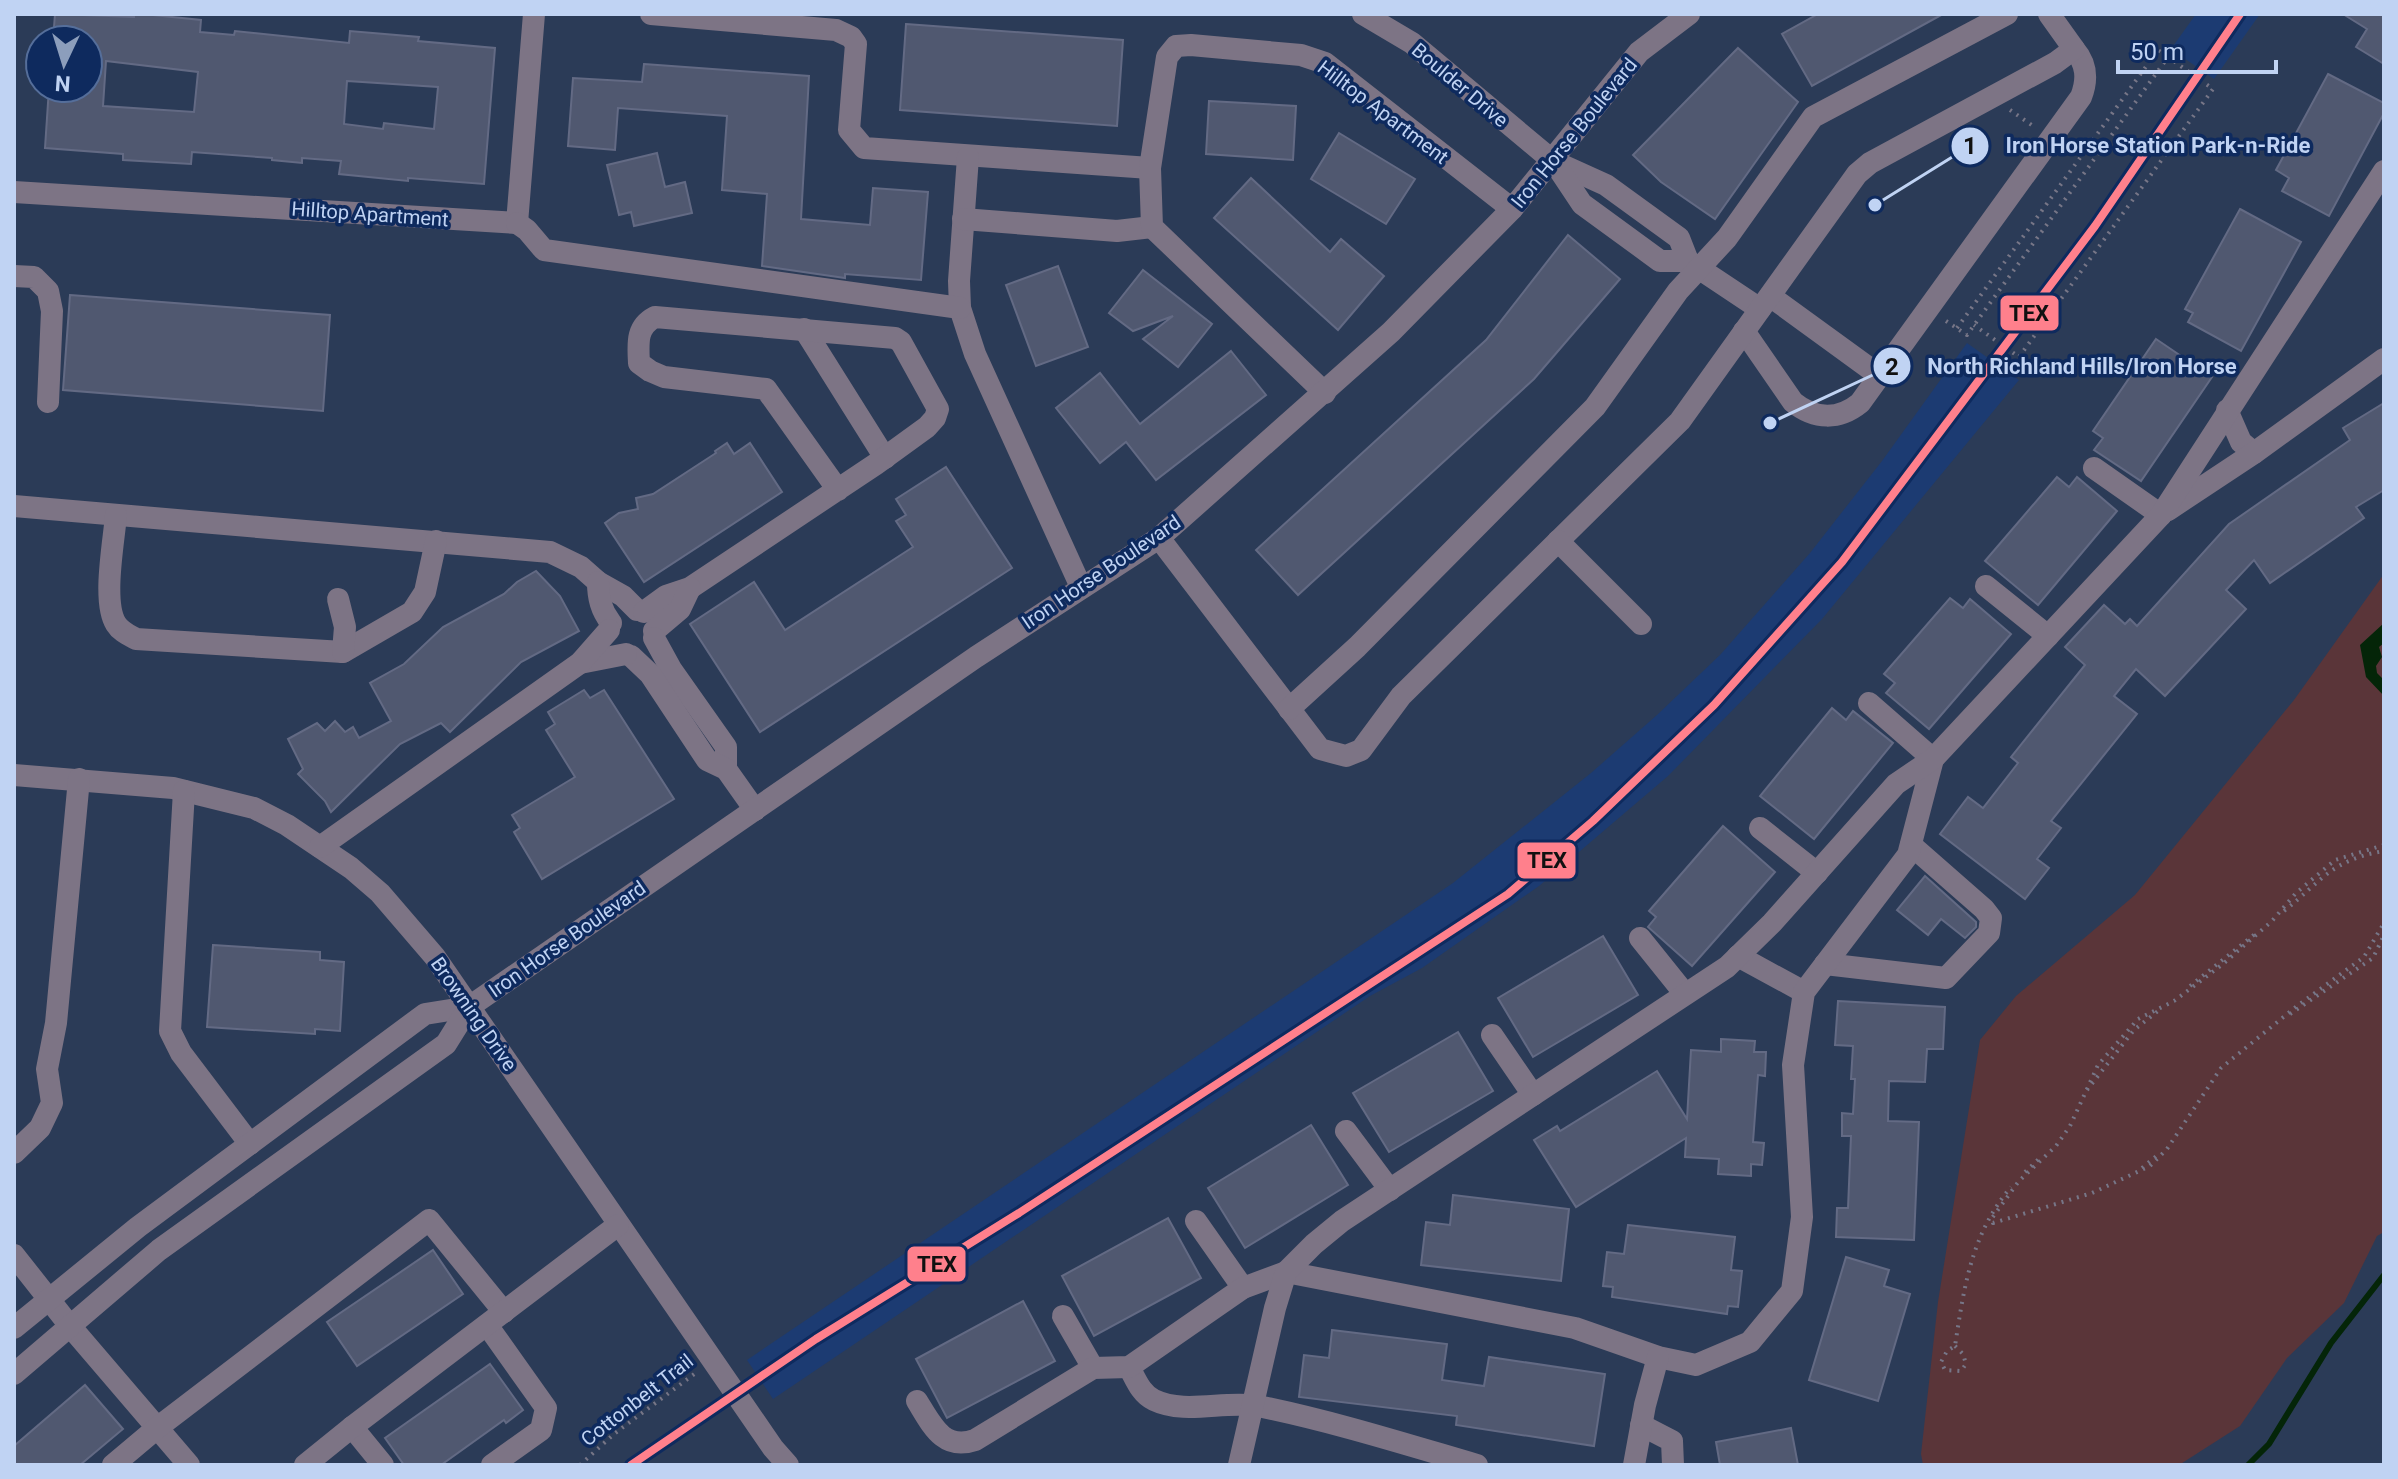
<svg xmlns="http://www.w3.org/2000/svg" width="2398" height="1479" font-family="Roboto,sans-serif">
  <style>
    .built { fill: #1c3b72 }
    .green { fill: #5a3539 }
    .water { fill: #042508 }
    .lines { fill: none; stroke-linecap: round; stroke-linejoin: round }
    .stream { stroke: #042508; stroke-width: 6 }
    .building { fill: #505870; stroke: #636a84; stroke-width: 2; fill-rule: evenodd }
    .path { stroke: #777687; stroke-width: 4; stroke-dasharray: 2 6; stroke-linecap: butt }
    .minor { stroke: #7d7485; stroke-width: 22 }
    .rail-1-casing { stroke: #0e2a5e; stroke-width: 14 }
    .rail-1 { stroke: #ff808c; stroke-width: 8 }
    .labels { text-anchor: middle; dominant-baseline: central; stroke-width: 7; stroke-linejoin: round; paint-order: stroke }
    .street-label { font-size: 20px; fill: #c0d3f3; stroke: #0e2a5e }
    .leader { fill: none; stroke: #c0d3f3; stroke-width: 3 }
    .callout-dot { fill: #c0d3f3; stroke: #0e2a5e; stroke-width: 3 }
    .mark-label { font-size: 24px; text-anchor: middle; font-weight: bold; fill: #111 }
    .callout-label { font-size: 22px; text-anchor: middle; font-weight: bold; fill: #c0d3f3; stroke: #0e2a5e; stroke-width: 7; stroke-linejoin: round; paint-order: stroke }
    .line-badge { stroke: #0e2a5e; stroke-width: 3 }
    .pale-badge-label { font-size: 22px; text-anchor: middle; font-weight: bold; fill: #111 }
  </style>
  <rect width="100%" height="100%" fill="#2b3b57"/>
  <g class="built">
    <path d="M2196,14h64l-46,65 -43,-30z"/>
    <path d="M1967,343l52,37 -197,239 -154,157 -129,110 -117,82 -52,28 -597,403 -26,-39 706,-477 138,-110 66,-58 63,-60 90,-102 72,-92z"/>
  </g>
  <path class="green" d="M2384,574v658l-7,4 -33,67 -57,55 -47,68 -61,39h-256l-2,-11 17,-152 42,-262 36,-44 119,-101 159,-195z"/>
  <path class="water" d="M2384,623v20l-5,4 3,10 -6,9 1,7 7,7v16l-18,-19 -6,-32z"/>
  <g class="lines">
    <path class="stream" d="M2248,1465l21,-21 62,-101 53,-68"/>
  </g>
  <g class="building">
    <path d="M55,14l79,3v-3h9l58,6 -1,12 34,3 1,-4 114,12 1,-12 69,6 -1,4 77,7 -11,136 -76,-6v3l-69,-7 2,-13 -39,-3v5l-30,-3v-2l-80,-6 -1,12 -68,-4v-6l-78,-6 4,-60h39v-48h-35zM106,61l92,11 -4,40 -91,-6zM347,81l91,6 -4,42 -50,-6 -1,6 -39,-5z"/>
    <path d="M1818,14h125l-131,72 -30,-52z"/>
    <path d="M2343,14h41v50l-28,-17 11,-18z"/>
    <path d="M906,24l217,16 -6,86 -217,-16z"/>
    <path d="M1738,48l60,54 -83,117 -54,-37 -28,-27z"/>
    <path d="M644,64l165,12 -8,143 69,6 3,-37 55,4 -7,88 -76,-6v4l-83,-12 5,-72 -45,-4 5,-74 -109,-8 -3,42 -47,-4 5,-68 69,4z"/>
    <path d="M2328,74l56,29v10l-55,103 -47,-25 7,-13 -13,-8z"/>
    <path d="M1209,101l87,5 -3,54 -87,-6z"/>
    <path d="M1339,133l76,46 -29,45 -75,-45z"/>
    <path d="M657,153l8,34 20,-5 7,31 -58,13 -3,-14 -12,3 -12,-50z"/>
    <path d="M1251,178l79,74 11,-13 43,37 -46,54 -124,-112z"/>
    <path d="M2240,209l61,33 -60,109 -53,-29 5,-9 -8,-4z"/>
    <path d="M1568,235l52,44 -86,100 -236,216 -42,-45 230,-210z"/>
    <path d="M1058,266l30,81 -52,19 -30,-81z"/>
    <path d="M1143,270l69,54 -34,43 -35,-28 30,-23 -40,15 -24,-18z"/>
    <path d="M70,295l260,20 -7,96 -260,-21z"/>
    <path d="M2156,339l56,38 -71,104 -47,-31 9,-12 -10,-7z"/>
    <path d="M1231,351l35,44 -110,85 -30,-38 -26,21 -44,-55 44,-35 40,51z"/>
    <path d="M2384,403v87l-28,17 8,11 -94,65 -16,-23 -28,30 20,19 -81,87 -29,-27 -22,27 23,18 -86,107 10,7 -24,31 12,9 -24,31 -85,-65 28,-37 15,11 35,-45 -7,-6 74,-92 -20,-18 39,-42 21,19 5,-5 7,7 92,-102 121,-84 -7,-12z"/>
    <path d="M727,443l7,11 16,-11 32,49 -138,90 -39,-59 14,-10 19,-4 -2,-11 17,-4 63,-41 -1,-2z"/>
    <path d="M946,467l66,101 -252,164 -70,-108 64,-42 31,48 128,-83 -17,-26 10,-6 -10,-16z"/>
    <path d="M2057,477l12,10 8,-10 40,34 -79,94 -53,-44z"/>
    <path d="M536,571l24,25 19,35 -58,31 -71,70 -9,-9 -41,21 -69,68 -6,-11 -27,-27 5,-5 -15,-30 29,-16 8,8 10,-10 10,11 8,-5 6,11 32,-17 -21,-38 34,-19 39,-37 61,-33 13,-12z"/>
    <path d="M1950,598l13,10 7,-9 41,35 -82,95 -43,-36 9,-10 -11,-9z"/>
    <path d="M584,690l6,8 14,-8 70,109 -132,80 -28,-47 6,-4 -8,-13 63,-38 -29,-47 9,-6 -7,-12z"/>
    <path d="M1832,708l14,12 7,-9 40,32 -79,96 -54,-43z"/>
    <path d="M1723,826l52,46 -83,94 -44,-39 8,-10 -7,-6z"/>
    <path d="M1925,876l51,46v5l-11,11 -24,-19 -13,16 -31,-25z"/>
    <path d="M1603,936l35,59 -105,62 -35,-59z"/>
    <path d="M213,945l107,7v8l24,2 -4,69 -25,-2v5l-108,-7z"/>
    <path d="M1838,1001l107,6 -2,42h-16l-2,33 -36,-1 -1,40 31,1 -5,118 -78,-3 1,-29h11l3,-72h-9v-23l11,1 2,-35h-4l2,-33 -18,-1z"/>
    <path d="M1458,1032l35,59 -104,61 -36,-59z"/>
    <path d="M1721,1039l34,2 -1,11h12l-1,24 -7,-1 -5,67 11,1 -2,22 -11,-1v12l-33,-2 1,-15 -34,-2 1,-19 -110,69 -42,-67 23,-14 3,5 97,-60 30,48 4,-69 30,2z"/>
    <path d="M1311,1125l37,60 -103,63 -37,-60z"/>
    <path d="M1453,1195l116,14 -8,72 -140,-16 5,-43 24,3z"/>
    <path d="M1168,1218l33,60 -107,58 -32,-60z"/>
    <path d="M1628,1225l107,12 -4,33 11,1 -4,36 -10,-1 -1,8 -115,-17 1,-10 -10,-1 4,-34 17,2z"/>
    <path d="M433,1250l30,44 -106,72 -30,-44z"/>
    <path d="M1846,1257l43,13 -5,16 26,8 -32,107 -69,-21z"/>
    <path d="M1023,1301l32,60 -108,57 -31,-59z"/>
    <path d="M1332,1330l115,14 -5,36 42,6 5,-29 116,17 -11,72 -138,-21 1,-9 -158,-19 5,-42 25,3z"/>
    <path d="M490,1364l33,46 -17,13 -2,-3 -63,45h-37l-19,-27z"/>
    <path d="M85,1385l38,44 -43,36h-66v-19z"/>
    <path d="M1791,1428l7,37h-78l-4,-23z"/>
  </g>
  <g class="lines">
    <g class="path">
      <path d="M2010,110l26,18"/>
      <path d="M1946,321l21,14c67,-93 134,-185 201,-278l45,32 -194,268 -45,-32"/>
      <path d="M1957,328l201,-278 10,7"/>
      <path d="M2384,845l-49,15 -39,33 -24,28 -49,43 -49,37 -36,18 -40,46 -28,61 -14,20 -37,35 -27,37 1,5 99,-30 58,-27 17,-17 54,-81 76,-62 67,-49 20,-34"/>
      <path d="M2284,911c39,-31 47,-51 100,-60"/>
      <path d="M2190,986l65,-52"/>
      <path d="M2290,1014l83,-56 11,-23"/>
      <path d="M2087,1090l47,-60 24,-19"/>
      <path d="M2142,1168l18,-15"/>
      <path d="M2025,1172l17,-16"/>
      <path d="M1955,1346l8,8 3,10 -5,7 -16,-1 -4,-8 6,-11 8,-5c9,-58 16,-112 56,-159"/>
      <path d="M580,1465l34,-31 83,-62"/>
    </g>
    <g class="minor">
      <path d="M651,14l185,16 15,7 5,7 -7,86 15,18 286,20"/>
      <path d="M1363,14l49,29 141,118 53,24 73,53 9,23"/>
      <path d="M968,157l-9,124 1,27 15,46 106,233"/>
      <path d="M1554,162l28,42 78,57h28l72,48"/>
      <path d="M14,192l503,31 17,-209"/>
      <path d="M963,219l154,12 35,-4"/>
      <path d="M517,223l10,7 17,20 416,58"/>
      <path d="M14,276l20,1 14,14 4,20 -4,91"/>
      <path d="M1770,296l110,80"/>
      <path d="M804,329l81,129"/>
      <path d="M1744,331l49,71c22,18 46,18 67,1l221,-306c7,-18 6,-33 -7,-48"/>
      <path d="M1325,393l-173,-166 -2,-59 17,-111 9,-11 15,-1 110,10 24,8 187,146"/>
      <path d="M2227,410l14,32 13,11"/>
      <path d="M2094,468l67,47"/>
      <path d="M14,506l536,46 31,15 17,15 25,14 14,14"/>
      <path d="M2168,510l86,-57 130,-94"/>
      <path d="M116,515c-2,26 -14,87 0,109 5,8 13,11 20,15l207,13 69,-40 13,-20 11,-51"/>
      <path d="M1159,538l161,211 26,7 15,-6 40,-54 279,-275 177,-247 13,-11 185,-100 19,-14 -25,-35"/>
      <path d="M1558,541l83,83"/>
      <path d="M598,582c0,16 3,28 13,41"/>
      <path d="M1986,586l62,50"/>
      <path d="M338,599l7,28 -2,25"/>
      <path d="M644,612l22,-16 24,-8 186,-124 51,-37 8,-9 3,-9 -37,-67 -6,-4 -240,-21c-19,10 -17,26 -16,46l11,8 14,6 102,12 72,101"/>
      <path d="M654,631l26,-22 10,-21"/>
      <path d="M654,638l17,31 55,78v22"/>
      <path d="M631,656l19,18 57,86 19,9 29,41"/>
      <path d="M580,663l46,-9"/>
      <path d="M1289,709l68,-62 238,-240 83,-116 49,-53 86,-121 194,-103"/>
      <path d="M14,775l159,13 81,20 33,17 64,43 29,25 55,64 338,491 15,17"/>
      <path d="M184,791l-14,240 11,22 69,91"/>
      <path d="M1760,828l57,45"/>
      <path d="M320,847l260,-184 29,-33"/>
      <path d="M1640,938l45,56"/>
      <path d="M1738,956l66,36"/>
      <path d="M1825,964l121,14 43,-45 2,-15 -7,-9 -73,-64"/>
      <path d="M1492,1035l41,60"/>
      <path d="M1346,1131l44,59"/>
      <path d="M14,1153l26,-25 12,-25 -5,-34 9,-46 23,-244"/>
      <path d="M1196,1221l47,67"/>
      <path d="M14,1255l56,71 119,139"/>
      <path d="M1063,1316l30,52"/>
      <path d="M487,1325l59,83 -5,22 -49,35"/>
      <path d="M14,1328l124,-101 287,-213 44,-7"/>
      <path d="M1129,1367c7,13 12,27 25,33 31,15 71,0 104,6 74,15 147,38 219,59"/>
      <path d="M14,1374l145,-124 287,-206 23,-37 507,-350 183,-119 232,-206 121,-123 127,-157 50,-38"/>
      <path d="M917,1401c15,24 26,50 58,39l118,-72 36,-1 114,-79 43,-16 289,56 83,29 38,8 54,-23 42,-51 10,-74 -9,-152 11,-73 104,-137 25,-96 -64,-56"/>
      <path d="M1641,1425l31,16 1,24"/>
      <path d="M352,1427l31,38"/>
      <path d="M113,1465l44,-37 272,-208 75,92"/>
      <path d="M305,1465l47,-38 266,-202"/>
      <path d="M1239,1465l36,-157 11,-36 28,-28 28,-23 385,-254 45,-44 124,-139 37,-25 228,-244 223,-344"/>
      <path d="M1634,1465l11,-60 13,-48"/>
    </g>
    <defs>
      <path id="rail-1" d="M631,1465l185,-126 203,-126 489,-319 85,-73 121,-116 128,-143 253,-336 145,-212"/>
    </defs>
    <use href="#rail-1" class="rail-1-casing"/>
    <use href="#rail-1" class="rail-1"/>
  </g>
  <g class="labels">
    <g class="street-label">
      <text transform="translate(1460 85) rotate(40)">Boulder Drive</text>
      <text transform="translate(1383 112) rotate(37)">Hilltop Apartment</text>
      <text transform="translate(1574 133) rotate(-51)">Iron Horse Boulevard</text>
      <text transform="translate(370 214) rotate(4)">Hilltop Apartment</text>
      <text transform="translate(1101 572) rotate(-34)">Iron Horse Boulevard</text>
      <text transform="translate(567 939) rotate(-35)">Iron Horse Boulevard</text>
      <text transform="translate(474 1014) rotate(55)">Browning Drive</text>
      <text transform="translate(637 1400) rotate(-38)">Cottonbelt Trail</text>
    </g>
  </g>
  <path class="leader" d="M1875 205L1970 146M1770 423L1892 366"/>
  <g class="callout-dot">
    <circle cx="1875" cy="205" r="8"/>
    <circle cx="1770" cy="423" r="8"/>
    <circle cx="1970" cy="146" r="20"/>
    <circle cx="1892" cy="366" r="20"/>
  </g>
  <g class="mark-label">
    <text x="1970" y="154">1</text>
    <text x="1892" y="375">2</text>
  </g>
  <g class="callout-label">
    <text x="2158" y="153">Iron Horse Station Park-n-Ride</text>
    <text x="2082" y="374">North Richland Hills/Iron Horse</text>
  </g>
  <g class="line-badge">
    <rect x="1999" y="294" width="61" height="38" rx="8" fill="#ff808c"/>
    <rect x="1516" y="841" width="61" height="39" rx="8" fill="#ff808c"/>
    <rect x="906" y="1245" width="61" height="38" rx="8" fill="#ff808c"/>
  </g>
  <g class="pale-badge-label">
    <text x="2029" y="321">TEX</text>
    <text x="1547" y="868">TEX</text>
    <text x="937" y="1272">TEX</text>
  </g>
  <rect width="2398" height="1479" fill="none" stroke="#c0d3f3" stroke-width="32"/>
  <g transform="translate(64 64) rotate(184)"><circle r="38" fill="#0e2a5e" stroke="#556e9a" stroke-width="2"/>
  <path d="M0-6L14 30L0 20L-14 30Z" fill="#8c9ebc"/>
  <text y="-12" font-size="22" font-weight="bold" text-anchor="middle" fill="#c0d3f3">N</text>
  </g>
  <path d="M2118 60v12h158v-12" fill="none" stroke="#c0d3f3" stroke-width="4"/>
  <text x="2130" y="60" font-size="24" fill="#c0d3f3" stroke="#0e2a5e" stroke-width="6" paint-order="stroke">50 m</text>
</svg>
